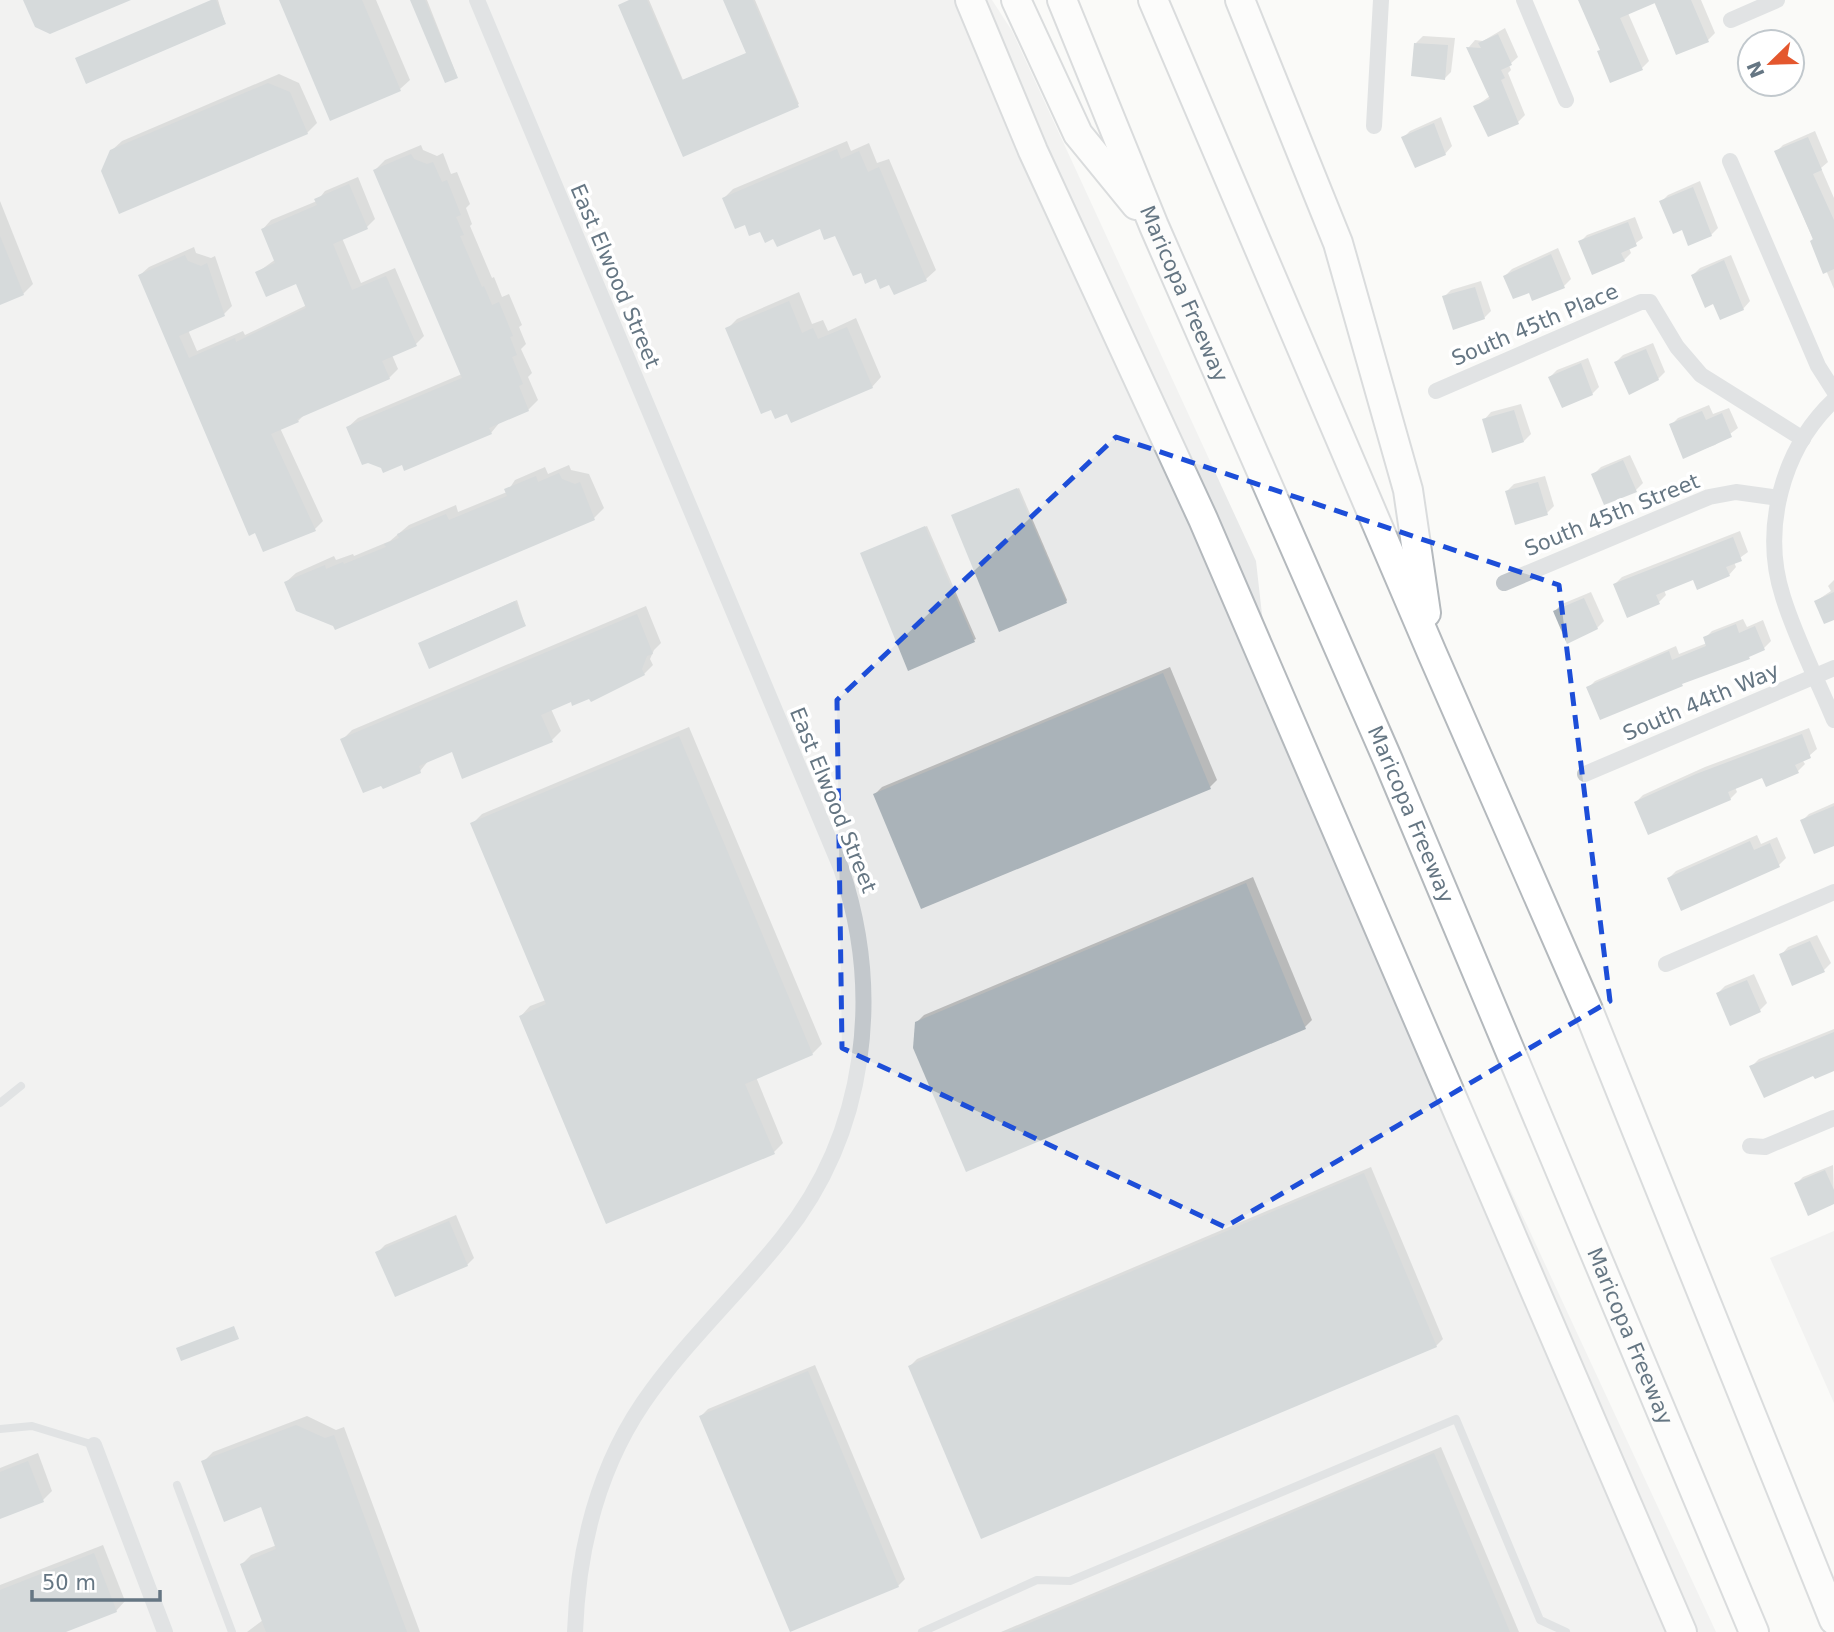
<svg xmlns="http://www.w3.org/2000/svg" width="1834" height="1632" font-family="'DejaVu Sans',sans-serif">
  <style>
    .built { fill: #e8e9e9 }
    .shadow { fill: #0003 }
    .building { fill: #aab3b9 }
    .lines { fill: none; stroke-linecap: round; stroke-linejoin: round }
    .highway-casing { stroke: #b4b9bd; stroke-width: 32 }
    .lane { stroke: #c3c8cc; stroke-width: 8 }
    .street { stroke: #c3c8cc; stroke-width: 16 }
    .highway { stroke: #fff; stroke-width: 28 }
    .marked { fill: none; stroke: #1d4ed8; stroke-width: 5; stroke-dasharray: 14 9; stroke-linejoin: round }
    .labels { text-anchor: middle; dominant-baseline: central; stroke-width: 7; stroke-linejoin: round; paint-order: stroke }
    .street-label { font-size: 21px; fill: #657683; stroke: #fff }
  </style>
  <rect width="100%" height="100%" fill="#fafaf8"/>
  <g class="built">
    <path d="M0,0h992l20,31 244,530 12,107 448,964h-1716z"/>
    <path d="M1834,1231v172l-64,-145z"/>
  </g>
  <g class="shadow">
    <path d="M212,0h6l7,23z"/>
    <path d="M281,0h95l34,80 -10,9z"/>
    <path d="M412,0h15l30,76z"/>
    <path d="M630,0h19l34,80 64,-26 -23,-54h31l44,104 -115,50z"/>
    <path d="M1580,0h121l14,33 -7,7 -31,13 -23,-51 -26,11 21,48 -7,7 -40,-18z"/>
    <path d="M1505,28l13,29 -9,8 2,5 -3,3 17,42 -7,7 -42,-16 14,-10 -21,-49 6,-7 8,1z"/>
    <path d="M1423,36l32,2 -4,34 -7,7 -28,-36z"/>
    <path d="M279,74l20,9 18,40 -10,10 -196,18 11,-10z"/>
    <path d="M1441,117l11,29 -7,8 -42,-16 7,-7z"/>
    <path d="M1815,131l13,31 -7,6 13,30v91l-58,-137 7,-7z"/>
    <path d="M847,141l4,10 18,-8 8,20 12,-4 47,111 -10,9 -36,3 -29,-11 -25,-38 -15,-6 -47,10 -28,-14 -22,-25 9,-9z"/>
    <path d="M421,145l2,5 14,6 6,-3 8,21 6,-2 13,32 -4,4 6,16 -2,2 22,52 2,-1 8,20 7,-3 13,31 -3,2 7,17 -5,5 11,24 -4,4 10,23 -10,10 -28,12 -9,11 -88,30 -55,-36 10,-9 104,-44 -87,-204 10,-10z"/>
    <path d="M358,177l17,42 -8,8 -25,11 19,45 34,-15 29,68 -8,8 -24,11 6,14 -9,9 -84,36 -7,7 -18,7 43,93 -8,8 -51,21 -124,-275 9,-8 45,-20 2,6 15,5 4,-2 17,50 -8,8 -36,16 9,21 46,-20 2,4 62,-30 -10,-24 -39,-9 18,-13 -13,-30 8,-9 46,-19 8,-10z"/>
    <path d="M1700,181l18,47 -7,7 -28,-7 -22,-26 7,-7z"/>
    <path d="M0,201l33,83 -10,10 -23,9z"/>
    <path d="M1635,217l8,21 -14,10 2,5 -7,7 -44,-18 7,-7z"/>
    <path d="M1558,248l13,31 -7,7 -59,-10 7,-7z"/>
    <path d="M1731,255l19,46 -7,8 -29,-7 -21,-27 7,-7z"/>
    <path d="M1481,281l10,30 -7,7 -40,-21 7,-7z"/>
    <path d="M799,292l13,32 11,-4 5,11 28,-13 25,59 -9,10 -84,25 -61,-83 10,-10z"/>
    <path d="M1653,343l12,29 -7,7 -42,-17 7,-7z"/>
    <path d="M1588,358l11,29 -7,7 -42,-17 7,-7z"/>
    <path d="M1521,404l10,30 -7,7 -40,-21 7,-8z"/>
    <path d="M1709,405l4,9 16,-6 9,20 -23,17 -31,11 -13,-31 7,-7z"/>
    <path d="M1630,455l13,28 -7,7 -42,-16 7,-7z"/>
    <path d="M569,465l2,5 18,4 15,34 -10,10 -258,109 -50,-45 10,-9 38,-17 2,4 17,-6 1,2 36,-15 19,-16 47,-20 2,7 49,-20 8,-12 30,-13 3,7z"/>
    <path d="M1545,476l9,30 -7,7 -40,-22 7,-7z"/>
    <path d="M1019,488l48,112 -1,2 -111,-88z"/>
    <path d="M927,526l49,113 -2,1 -110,-88z"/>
    <path d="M1740,531l8,21 -14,10 2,5 -7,8 -35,3 -30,12 2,5 -7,7 -44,-18 7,-7z"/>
    <path d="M1834,580v38l-18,-17 15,-10 -3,-5z"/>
    <path d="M1591,592l13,29 -7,7 -42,-17 7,-7z"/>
    <path d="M517,600l8,25 -103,17z"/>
    <path d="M646,606l15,37 -7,7 -4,9 3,6 -9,9 -93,35 10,22 -9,9 -99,10 -24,10 -9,11 -77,-32 9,-9z"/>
    <path d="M1743,619l4,8 16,-7 8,21 -7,7 -176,40 7,-7 81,-35 3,8 28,-11 -2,-5 7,-7z"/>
    <path d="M1170,667l47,113 -7,7 -335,7 7,-7z"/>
    <path d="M689,727l133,317 -10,10 -56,23 27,66 -9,9 -253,-136 9,-10 16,-6 -74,-176 10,-10z"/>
    <path d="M1809,728l8,21 -14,12 2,3 -7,7 -35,4 -28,12 2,5 -7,7 -94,3 7,-7 62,-28z"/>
    <path d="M1834,803v42l-32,-24 7,-7z"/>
    <path d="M1757,835l4,9 16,-7 9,21 -7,7 -110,13 7,-7z"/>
    <path d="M1253,877l59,143 -7,7 -389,-4 8,-8z"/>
    <path d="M1817,935l14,28 -7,7 -43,-15 7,-8z"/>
    <path d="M1754,974l13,29 -7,7 -42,-17 7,-7z"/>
    <path d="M1834,1029v40l-20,5 -62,-8 7,-7z"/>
    <path d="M1833,1165l1,37 -38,-18 7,-7z"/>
    <path d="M1371,1167l72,172 -7,7 -526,20 7,-7z"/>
    <path d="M456,1215l18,43 -7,7 -89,-13 7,-7z"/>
    <path d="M815,1365l90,214 -7,7 -197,-170 7,-7z"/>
    <path d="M307,1416l29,14 8,-3 76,205h-173l16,-12 -21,-56 9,-9 26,-10 -15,-40 -59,-43 10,-10z"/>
    <path d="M1441,1447l78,185h-518z"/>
    <path d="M38,1453l14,38 -9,9 -43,17v-49z"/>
    <path d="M103,1545l22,56 -9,10 -54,21h-62v-47z"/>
  </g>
  <g class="building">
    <path d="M23,0h108l-81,34 -15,-7z"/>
    <path d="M211,0h5l10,24 -140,60 -11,-26z"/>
    <path d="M279,0h83l39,91 -71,30z"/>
    <path d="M410,0h15l33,78 -13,5z"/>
    <path d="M629,0h18l35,80 64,-27 -23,-53h30l46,107 -116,50 -65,-152z"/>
    <path d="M1578,0h113l18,42 -33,13 -21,-52 -35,15 23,52 -33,13 -13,-32 3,-1z"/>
    <path d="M1498,34l14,31 -11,5 4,8 -4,2 18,44 -31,13 -15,-31 17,-7 -24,-52 15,1 -3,-5z"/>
    <path d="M1414,43l34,2 -3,35 -34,-4z"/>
    <path d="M268,83l22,9 18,42 -189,80 -18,-43 9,-21z"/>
    <path d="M1434,123l12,32 -31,13 -14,-31z"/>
    <path d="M1808,137l14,33 -9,4 21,46v49l-11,5 -13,-33 3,-2 -39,-88z"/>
    <path d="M837,149l4,10 18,-8 9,21 11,-5 48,114 -33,14 -5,-10 -9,4 -4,-10 -11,5 -4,-11 -8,3 -18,-40 -11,4 -4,-11 -43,18 -4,-8 -8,4 -5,-11 -11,4 -4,-11 -10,4 -13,-31z"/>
    <path d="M411,154l3,5 13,5 6,-2 9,20 5,-2 14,35 -5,2 8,18 -4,1 22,51 2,-1 8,19 7,-3 14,34 -3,1 7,18 -5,2 11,27 -4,2 10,25 -40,17 3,6 -88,37 -2,-6 -19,8 -2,-5 -13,-5 -6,2 -16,-38 116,-49 -89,-208z"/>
    <path d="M349,184l19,45 -35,15 19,46 34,-14 31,70 -35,15 8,18 -93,40 2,3 -28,12 45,97 -53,21 -8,-19 -6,3 -111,-261 47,-20 3,6 13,5 6,-3 18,53 -46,20 10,22 46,-20 1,4 70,-34 -10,-24 -30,13 -11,-25 20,-9 -14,-34 56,-24 -3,-6z"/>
    <path d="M1693,187l19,49 -24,10 -6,-16 -9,4 -14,-33z"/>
    <path d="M1628,222l9,24 -16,7 4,8 -33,14 -14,-34z"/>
    <path d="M0,236l24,59 -24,10z"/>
    <path d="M1551,254l14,34 -33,13 -3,-8 -16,6 -10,-23z"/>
    <path d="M1724,260l20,50 -24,10 -7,-16 -8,4 -14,-33z"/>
    <path d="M1475,287l10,32 -32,11 -11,-34z"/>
    <path d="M789,301l13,32 11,-5 5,11 29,-12 26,61 -82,35 -4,-9 -12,5 -4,-9 -10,4 -36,-86z"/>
    <path d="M1646,349l13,31 -30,15 -15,-33z"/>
    <path d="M1581,363l12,32 -31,13 -14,-31z"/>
    <path d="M1514,410l10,32 -32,11 -10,-34z"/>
    <path d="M1702,411l4,9 16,-7 10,24 -49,22 -14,-35z"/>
    <path d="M1623,460l14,32 -33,13 -13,-31z"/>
    <path d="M559,473l3,6 13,5 5,-2 15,38 -260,110 -2,-4 -37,-15 -12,-29 41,-17 1,4 17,-7 1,2 42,-17 -2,-3 15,-6 -2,-4 49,-20 3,6 58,-24 -3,-7 32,-13 2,6z"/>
    <path d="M1538,482l10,33 -33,10 -10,-34z"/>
    <path d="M1017,488l50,115 -68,29 -48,-117z"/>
    <path d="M925,526l50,116 -67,29 -48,-118z"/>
    <path d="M1733,537l9,24 -16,6 4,9 -33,14 -4,-10 -37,15 4,9 -33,14 -14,-34z"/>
    <path d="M1834,592v28l-10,4 -10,-23z"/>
    <path d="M1584,598l14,31 -31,15 -14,-33z"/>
    <path d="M515,601l11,25 -97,43 -11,-26z"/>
    <path d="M637,614l16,40 -6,2 -5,13 3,6 -54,27 -2,-3 -17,7 -1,-4 -30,13 12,27 -91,37 -10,-27 -33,14 2,7 -38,16 -2,-3 -18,7 -23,-54z"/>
    <path d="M1736,624l3,9 16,-7 10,24 -16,7 1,2 -68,25 1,2 -83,34 -14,-33 83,-36 3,9 34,-14 -3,-9z"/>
    <path d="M1163,673l48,116 -290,120 -48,-115z"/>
    <path d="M1802,734l9,24 -16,7 4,8 -33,14 -4,-9 -34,14 3,8 -83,35 -14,-33 62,-28z"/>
    <path d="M679,736l134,319 -68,29 30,70 -169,70 -87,-208 27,-12 -76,-181z"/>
    <path d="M1834,806v40l-20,8 -14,-34z"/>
    <path d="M1750,841l4,9 16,-7 10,24 -99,44 -14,-33z"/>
    <path d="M1246,883l60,146 -340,143 -53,-124 2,-26z"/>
    <path d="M1810,941l15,31 -33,14 -13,-32z"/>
    <path d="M1747,980l14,32 -31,14 -14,-33z"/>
    <path d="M1834,1032v39l-19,8 -2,-3 -49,22 -15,-32z"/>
    <path d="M1825,1170l9,20v14l-26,12 -14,-33z"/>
    <path d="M1364,1173l73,174 -456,192 -73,-173z"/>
    <path d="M449,1221l19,45 -73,31 -20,-45z"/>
    <path d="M234,1326l5,13 -58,22 -5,-13z"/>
    <path d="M808,1371l91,216 -109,45 -91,-216z"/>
    <path d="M296,1425l29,13 9,-3 73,197h-141l-26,-68 36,-15 -15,-42 -37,15 -23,-61z"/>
    <path d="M1434,1453l76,179h-502z"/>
    <path d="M28,1461l16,41 -44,17v-47z"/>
    <path d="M94,1553l23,59 -51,20h-66v-42z"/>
  </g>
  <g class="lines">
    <defs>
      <g id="highway">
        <path d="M970,0l63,151 170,368 479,1113"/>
        <path d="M1016,0l62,134 58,71"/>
        <path id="s1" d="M1062,0l92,226 234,534 366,872"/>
        <path d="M1153,0l279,653 157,359 245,608"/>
        <path d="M1240,0l98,243 70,247 18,123"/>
      </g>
    </defs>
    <use href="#highway" class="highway-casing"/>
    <g class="lane">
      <path d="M0,1103l21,-17"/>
      <path d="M0,1429l32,-3 62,19"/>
      <path d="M177,1485l55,147"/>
      <path d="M922,1632l115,-52 33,1 386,-162 84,201 26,12"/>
    </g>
    <g class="street">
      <path d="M477,0l364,868c42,125 26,264 -58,369 -45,57 -99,106 -140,166 -46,68 -65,147 -68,229"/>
      <path d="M1524,0l42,100"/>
      <path d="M1731,20l46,-20"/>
      <path d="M1374,126l7,-126"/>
      <path d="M1730,161l88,205 16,25"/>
      <path d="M1436,391l205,-89h9l27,45 24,28 102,64"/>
      <path d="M1834,400c-52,49 -73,129 -51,197 13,42 34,82 51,123"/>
      <path d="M1504,583l205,-86 27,-5 43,6"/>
      <path d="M1585,774l249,-106"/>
      <path d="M1666,964l168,-72"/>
      <path d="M1750,1146l15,1 69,-29"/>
      <path d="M94,1445l71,187"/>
    </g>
    <use href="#highway" class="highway"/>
  </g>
  <path d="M0 0H1834V1632H0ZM1116,437l443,148 51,416 -385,226 -383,-179 -5,-348z" fill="#fafaf8" fill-opacity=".55" fill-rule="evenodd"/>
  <path class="marked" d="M1116,437l443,148 51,416 -385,226 -383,-179 -5,-348z"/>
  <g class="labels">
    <g class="street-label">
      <text transform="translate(615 276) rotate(67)">East Elwood Street</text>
      <text stroke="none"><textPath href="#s1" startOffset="318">Maricopa Freeway</textPath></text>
      <text transform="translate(1535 325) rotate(-23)">South 45th Place</text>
      <text transform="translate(1612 515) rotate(-22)">South 45th Street</text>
      <text transform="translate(1701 702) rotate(-23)">South 44th Way</text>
      <text transform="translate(833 800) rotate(68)">East Elwood Street</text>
      <text stroke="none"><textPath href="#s1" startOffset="886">Maricopa Freeway</textPath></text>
      <text stroke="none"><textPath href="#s1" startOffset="1452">Maricopa Freeway</textPath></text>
    </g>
  </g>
  <g transform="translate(1771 63) rotate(247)"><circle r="33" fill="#ffffff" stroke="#c1c8cd" stroke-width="2"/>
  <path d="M0-5L12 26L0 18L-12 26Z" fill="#e4572e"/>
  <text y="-10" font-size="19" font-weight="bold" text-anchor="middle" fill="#657683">N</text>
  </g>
  <path d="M32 1590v10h128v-10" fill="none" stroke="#657683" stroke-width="3.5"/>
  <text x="42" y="1590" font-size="21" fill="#657683" stroke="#ffffff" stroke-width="5" paint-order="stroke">50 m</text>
</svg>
